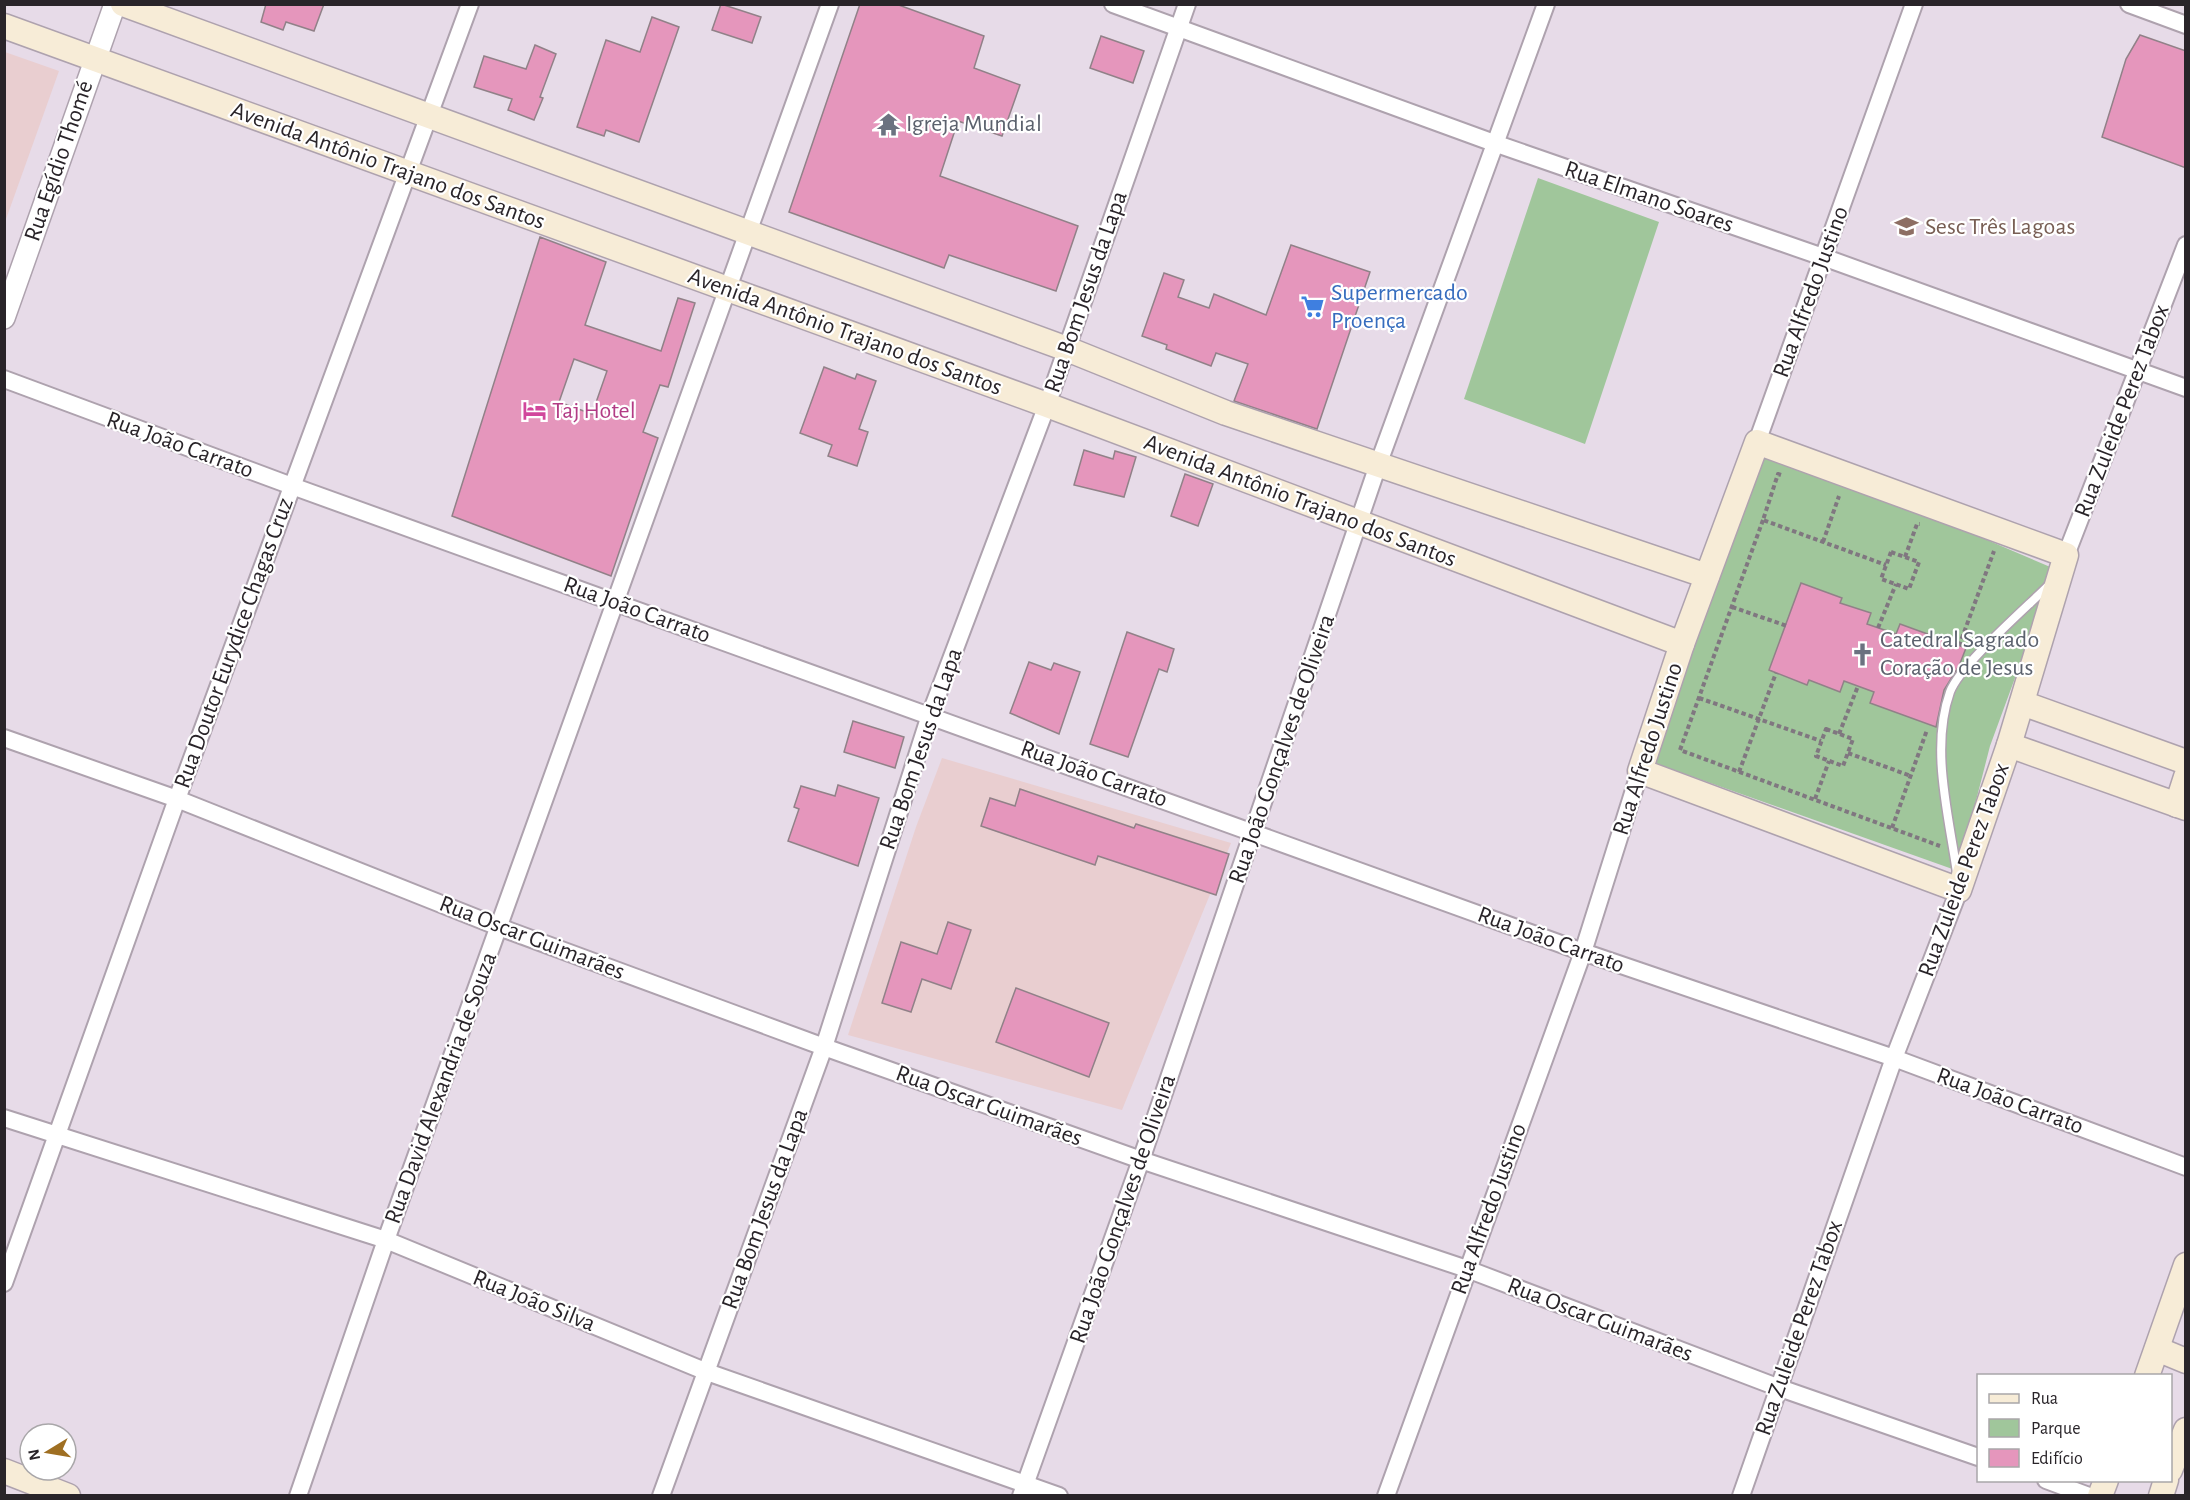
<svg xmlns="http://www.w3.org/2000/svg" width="2190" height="1500" font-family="'Alegreya Sans',sans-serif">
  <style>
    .education { fill: #e9ced0 }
    .green { fill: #a0c69b }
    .building { fill: #e596bc; stroke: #918188; stroke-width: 1.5; fill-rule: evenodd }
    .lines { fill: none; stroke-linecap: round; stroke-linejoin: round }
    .service-casing { stroke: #aea2ae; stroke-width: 11 }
    .minor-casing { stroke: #aea2ae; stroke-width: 20 }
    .tertiary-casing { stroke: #aea2ae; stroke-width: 24 }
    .secondary-casing { stroke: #aea2ae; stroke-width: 27 }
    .path { stroke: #807780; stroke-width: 4; stroke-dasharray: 4.5 3; stroke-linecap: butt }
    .service { stroke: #fff; stroke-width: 8 }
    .minor { stroke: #fff; stroke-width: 16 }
    .tertiary { stroke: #fff; stroke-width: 21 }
    .secondary { stroke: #f7ecd7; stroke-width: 24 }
    .labels { text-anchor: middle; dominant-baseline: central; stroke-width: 4.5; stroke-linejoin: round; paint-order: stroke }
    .worship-label { font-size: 24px; fill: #5b616d; stroke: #fff; text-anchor: start }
    .street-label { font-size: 24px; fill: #292429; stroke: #fff }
    .education-label { font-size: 24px; fill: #785e54; stroke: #fff; text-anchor: start }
    .shop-label { font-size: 24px; fill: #366cbe; stroke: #fff; text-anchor: start }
    .hotel-label { font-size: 24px; fill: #b23c85; stroke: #fff; text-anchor: start }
  </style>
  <rect width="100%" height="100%" fill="#e7dbe8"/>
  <g class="education">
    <path d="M5,52l54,19 -54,151 -1,-170z"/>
    <path d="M942,758l289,85 -109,267 -274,-75 68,-208z"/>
  </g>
  <g class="green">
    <path d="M1538,178l121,44 -74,222 -121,-45z"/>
    <path d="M1765,445l290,124 -65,177 -32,125 -307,-109z"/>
  </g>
  <g class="building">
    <path d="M266,4h58l-10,27 -28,-9 -3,8 -22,-8z"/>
    <path d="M721,4l40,13 -9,26 -40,-13z"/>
    <path d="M860,4h36l88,32 -10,32 46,17 -18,51 -44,-15 -18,55 138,50 -22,65 -107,-36 -5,13 -155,-56z"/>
    <path d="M652,17l27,10 -40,115 -33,-12 -2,6 -27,-9 29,-87 34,12z"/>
    <path d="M2140,35l46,16v117l-84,-31 24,-78z"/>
    <path d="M1101,36l43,15 -11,32 -43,-15z"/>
    <path d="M535,45l21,9 -16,43 3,1 -9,22 -26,-10 4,-11 -38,-12 10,-31 42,13z"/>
    <path d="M540,237l66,25 -21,63 76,26 17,-53 17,5 -27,84 -8,-2 -17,47 15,6 -47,138 -159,-60zM574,359l33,12 -15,43 -33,-12z"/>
    <path d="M1291,245l79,27 -53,157 -83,-28 14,-37 -32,-11 -5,13 -45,-17 1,-4 -25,-9 22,-63 20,7 -6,17 31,11 5,-14 52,21z"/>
    <path d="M824,367l31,12 2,-5 19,7 -17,48 9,3 -11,34 -29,-10 4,-11 -32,-12z"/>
    <path d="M1084,450l29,9 2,-8 21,6 -12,40 -50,-12z"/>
    <path d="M1185,474l28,10 -15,42 -27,-10z"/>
    <path d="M1801,583l41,15 -2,5 31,10 -4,11 29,10 4,-10 66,24 -7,18 -15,24 -8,37 -66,-24 4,-11 -30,-11 -4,11 -31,-12 -2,5 -38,-15z"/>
    <path d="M1127,632l47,17 -7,23 -8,-3 -31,88 -38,-13z"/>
    <path d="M1029,662l22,8 3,-7 26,9 -21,62 -49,-21z"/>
    <path d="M853,721l51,16 -9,31 -51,-16z"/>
    <path d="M838,785l41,13 -21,68 -70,-25 11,-32 -5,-2 7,-21 34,10z"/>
    <path d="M1020,789l114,39 2,-4 93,30 -13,41 -118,-39 -3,9 -114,-39 9,-28 25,8z"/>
    <path d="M948,922l23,8 -20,59 -29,-10 -11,33 -29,-9 19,-61 36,12z"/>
    <path d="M1016,988l93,35 -20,54 -93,-35z"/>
  </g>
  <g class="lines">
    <defs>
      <path id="service" d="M1957,873c-8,-57 -27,-125 -7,-181 10,-27 76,-84 99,-107"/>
      <g id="minor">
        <path d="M1113,4l381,139 329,114 363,131"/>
        <path d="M2129,4l57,21"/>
        <path d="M4,379l288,107 1291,466 311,106 292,109"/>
        <path d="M1757,442l157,-438"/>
        <path d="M2066,555l120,-310"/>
        <path d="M4,738l173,61 322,128 325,120 317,113 326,109 310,118 201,70"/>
        <path d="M4,1118l382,122 321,132 352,124"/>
        <path d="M4,1283l173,-484 293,-795"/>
        <path d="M2046,1480l43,16"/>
        <path d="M298,1496l88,-256 444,-1236"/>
        <path d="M661,1496l163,-449 106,-332 117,-310 140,-401"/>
        <path d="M1021,1496l120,-336 237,-695 168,-461"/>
        <path d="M1386,1496l197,-544 57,-181"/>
        <path d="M1741,1496l153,-438 65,-168"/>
      </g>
      <path id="tertiary" d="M4,318l111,-314"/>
      <g id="secondary">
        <path d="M123,4l944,345 159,64 481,163"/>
        <path d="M4,26l1043,379 635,239"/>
        <path d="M1757,442l309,113 -57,190 -50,145 -319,-119 42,-127z"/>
        <path d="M2022,703l164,59"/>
        <path d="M2009,745l177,63"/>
        <path d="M2177,805l9,-28"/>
        <path d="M2157,1349l29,12"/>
        <path d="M2147,1376l39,-111"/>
        <path d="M2170,1470l16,-40"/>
        <path d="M4,1471l64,25"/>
        <path d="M2100,1496l6,-16"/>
        <path d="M2161,1496l5,-16"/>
      </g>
    </defs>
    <use href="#service" class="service-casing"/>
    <use href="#minor" class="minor-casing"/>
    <use href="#tertiary" class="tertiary-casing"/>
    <use href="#secondary" class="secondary-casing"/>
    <g class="path">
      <path d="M1781,475l-3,-1 -15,46 123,45"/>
      <path d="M1763,520l-83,230 260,96"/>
      <path d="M1823,542l16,-46"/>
      <path d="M1891,552l28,10 -10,27 -28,-10z"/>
      <path d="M1905,557l12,-33h3"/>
      <path d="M1732,607l55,19"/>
      <path d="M1878,628l18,-44"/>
      <path d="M1959,646l35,-95"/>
      <path d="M1699,698l122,43"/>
      <path d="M1826,729l27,10 -10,27 -27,-10z"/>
      <path d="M1839,734l19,-48"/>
      <path d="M1848,753l63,23"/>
      <path d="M1739,772l37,-99"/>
      <path d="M1815,799l14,-38"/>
      <path d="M1892,828l35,-98"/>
    </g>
    <use href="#service" class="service"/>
    <use href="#minor" class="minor"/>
    <use href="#tertiary" class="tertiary"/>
    <use href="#secondary" class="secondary"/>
  </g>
  <defs>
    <symbol id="temple-bare" viewBox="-9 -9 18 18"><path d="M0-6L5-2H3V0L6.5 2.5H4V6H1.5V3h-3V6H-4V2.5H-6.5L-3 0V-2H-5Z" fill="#6b7280" stroke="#fff" stroke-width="2.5" paint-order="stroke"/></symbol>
    <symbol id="school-bare" viewBox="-9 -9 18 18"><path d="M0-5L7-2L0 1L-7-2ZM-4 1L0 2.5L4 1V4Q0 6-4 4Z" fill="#8d6e63" stroke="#fff" stroke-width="2.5" paint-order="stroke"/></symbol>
    <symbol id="supermarket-bare" viewBox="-9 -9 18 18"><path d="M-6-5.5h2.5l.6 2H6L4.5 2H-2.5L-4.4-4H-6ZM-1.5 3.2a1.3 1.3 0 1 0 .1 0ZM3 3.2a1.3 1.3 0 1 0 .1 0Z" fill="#3f7fe0" stroke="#fff" stroke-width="2.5" paint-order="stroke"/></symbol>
    <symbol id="hotel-bare" viewBox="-9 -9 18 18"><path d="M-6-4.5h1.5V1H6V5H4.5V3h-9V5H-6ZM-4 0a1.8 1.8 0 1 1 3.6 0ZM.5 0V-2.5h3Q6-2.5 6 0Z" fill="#d1479c" stroke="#fff" stroke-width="2.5" paint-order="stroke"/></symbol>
    <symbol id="church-bare" viewBox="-9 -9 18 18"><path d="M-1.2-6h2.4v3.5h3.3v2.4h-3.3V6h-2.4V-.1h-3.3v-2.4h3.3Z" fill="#6b7280" stroke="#fff" stroke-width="2.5" paint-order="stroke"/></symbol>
  </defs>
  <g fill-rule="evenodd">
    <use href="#temple-bare" x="872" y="108" width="33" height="33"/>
    <use href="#school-bare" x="1890" y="210" width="33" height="33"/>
    <use href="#supermarket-bare" x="1296" y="290" width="33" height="33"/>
    <use href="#hotel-bare" x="518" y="394" width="33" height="33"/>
    <use href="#church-bare" x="1846" y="638" width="33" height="33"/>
  </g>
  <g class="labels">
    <g class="worship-label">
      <text x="906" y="124">Igreja Mundial</text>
      <text x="1880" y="640">Catedral Sagrado<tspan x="1880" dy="28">Coração de Jesus</tspan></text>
    </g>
    <g class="street-label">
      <text transform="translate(59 161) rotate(-71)">Rua Egídio Thomé</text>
      <text transform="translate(388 166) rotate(20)">Avenida Antônio Trajano dos Santos</text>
      <text transform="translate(1649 197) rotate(19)">Rua Elmano Soares</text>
      <text transform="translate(1086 292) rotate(-71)">Rua Bom Jesus da Lapa</text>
      <text transform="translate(1811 292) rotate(-70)">Rua Alfredo Justino</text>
      <text transform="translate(845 332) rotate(20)">Avenida Antônio Trajano dos Santos</text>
      <text transform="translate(2122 411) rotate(-69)">Rua Zuleide Perez Tabox</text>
      <text transform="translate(180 445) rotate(20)">Rua João Carrato</text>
      <text transform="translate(1300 501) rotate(21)">Avenida Antônio Trajano dos Santos</text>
      <text transform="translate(637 610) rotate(20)">Rua João Carrato</text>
      <text transform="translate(234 643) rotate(-70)">Rua Doutor Eurydice Chagas Cruz</text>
      <text transform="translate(921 749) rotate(-71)">Rua Bom Jesus da Lapa</text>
      <text transform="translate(1282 749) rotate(-71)">Rua João Gonçalves de Oliveira</text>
      <text transform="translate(1648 749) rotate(-72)">Rua Alfredo Justino</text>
      <text transform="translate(1094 774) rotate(20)">Rua João Carrato</text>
      <text transform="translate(1964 870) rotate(-70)">Rua Zuleide Perez Tabox</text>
      <text transform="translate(532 938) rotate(21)">Rua Oscar Guimarães</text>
      <text transform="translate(1551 940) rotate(20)">Rua João Carrato</text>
      <text transform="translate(441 1088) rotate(-70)">Rua David Alexandria de Souza</text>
      <text transform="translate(2010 1101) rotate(20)">Rua João Carrato</text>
      <text transform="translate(989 1106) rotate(20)">Rua Oscar Guimarães</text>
      <text transform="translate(765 1209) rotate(-70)">Rua Bom Jesus da Lapa</text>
      <text transform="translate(1123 1209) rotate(-71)">Rua João Gonçalves de Oliveira</text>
      <text transform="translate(1489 1209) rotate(-70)">Rua Alfredo Justino</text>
      <text transform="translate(534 1301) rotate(22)">Rua João Silva</text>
      <text transform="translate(1600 1320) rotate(21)">Rua Oscar Guimarães</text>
      <text transform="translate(1799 1328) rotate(-71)">Rua Zuleide Perez Tabox</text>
    </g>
    <g class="education-label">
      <text x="1925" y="227">Sesc Três Lagoas</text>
    </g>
    <g class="shop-label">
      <text x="1331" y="293">Supermercado<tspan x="1331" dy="28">Proença</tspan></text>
    </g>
    <g class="hotel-label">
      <text x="552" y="411">Taj Hotel</text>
    </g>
  </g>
  <rect width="2190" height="1500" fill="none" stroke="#292429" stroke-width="12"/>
  <rect x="1977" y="1374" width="195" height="108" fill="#ffffff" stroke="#a9a7a9" stroke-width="1.5"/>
  <rect x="1989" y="1394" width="30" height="9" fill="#f7ecd7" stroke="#a9a7a9" stroke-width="1.5"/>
  <text x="2031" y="1404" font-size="18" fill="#292429">Rua</text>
  <rect x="1989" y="1419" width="30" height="18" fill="#a0c69b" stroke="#a9a7a9" stroke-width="1.5"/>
  <text x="2031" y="1434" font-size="18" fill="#292429">Parque</text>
  <rect x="1989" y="1449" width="30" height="18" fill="#e596bc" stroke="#a9a7a9" stroke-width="1.5"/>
  <text x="2031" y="1464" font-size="18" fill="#292429">Edifício</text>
  <g transform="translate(48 1452) rotate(259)"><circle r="28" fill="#ffffff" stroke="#a9a7a9" stroke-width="1.5"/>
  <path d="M0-4.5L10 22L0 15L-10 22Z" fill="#9f6f22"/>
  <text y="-9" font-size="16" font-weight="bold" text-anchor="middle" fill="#292429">N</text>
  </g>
</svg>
